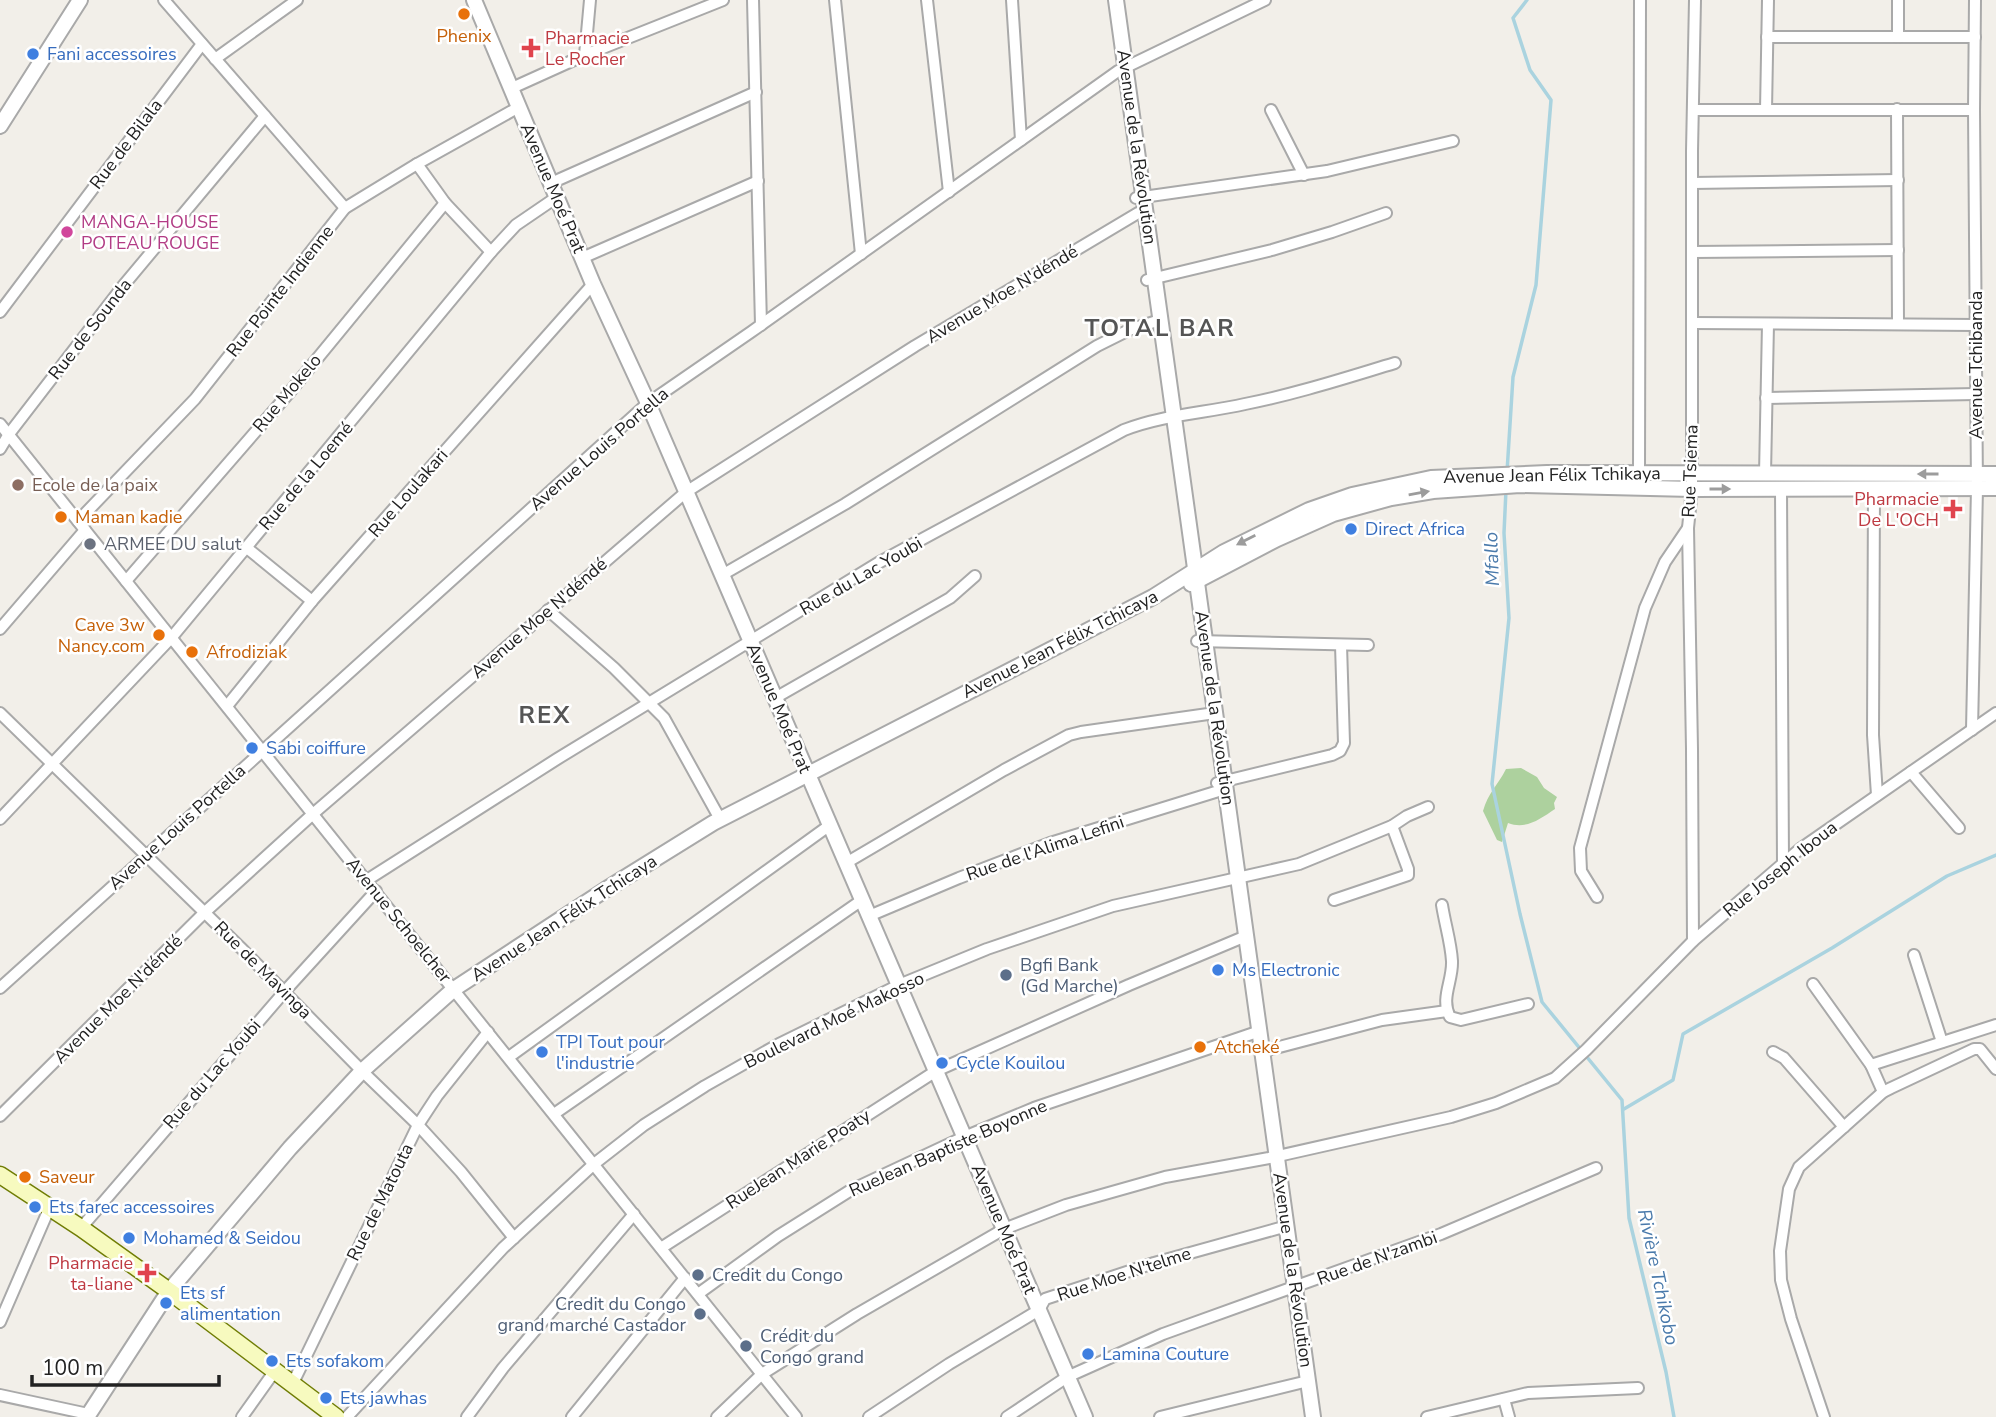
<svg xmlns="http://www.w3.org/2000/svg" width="1996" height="1417" font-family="'Nunito Sans',sans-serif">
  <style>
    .forest { fill: #add19e }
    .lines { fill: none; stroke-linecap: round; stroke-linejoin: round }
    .stream { stroke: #aad3df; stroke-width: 3.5 }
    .minor-casing { stroke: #a9a9a9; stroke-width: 14 }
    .tertiary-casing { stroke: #a9a9a9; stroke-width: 18 }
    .secondary-casing { stroke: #707d05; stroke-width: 19 }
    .minor { stroke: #fff; stroke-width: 10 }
    .tertiary { stroke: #fff; stroke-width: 14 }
    .secondary { stroke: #f7fabf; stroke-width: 16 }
    .oneway { fill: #9c9c9c }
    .food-dot { fill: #e8710a; stroke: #fff; stroke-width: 2.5 }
    .health-dot { fill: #e0444e; stroke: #fff; stroke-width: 2.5 }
    .shop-dot { fill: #3f7fe0; stroke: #fff; stroke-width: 2.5 }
    .hotel-dot { fill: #d1479c; stroke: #fff; stroke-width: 2.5 }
    .education-dot { fill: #8d6e63; stroke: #fff; stroke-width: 2.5 }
    .worship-dot { fill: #6b7280; stroke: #fff; stroke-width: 2.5 }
    .service-dot { fill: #5c6f8a; stroke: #fff; stroke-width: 2.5 }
    .labels { text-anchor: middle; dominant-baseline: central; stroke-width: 5; stroke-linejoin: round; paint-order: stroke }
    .food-label { font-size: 18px; fill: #c56008; stroke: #fff; text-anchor: start }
    .health-label { font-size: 18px; fill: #be3a42; stroke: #fff; text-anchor: end }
    .shop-label { font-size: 18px; fill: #366cbe; stroke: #fff; text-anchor: start }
    .street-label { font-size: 18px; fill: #222; stroke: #fff }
    .hotel-label { font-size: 18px; fill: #b23c85; stroke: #fff; text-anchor: start }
    .education-label { font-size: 18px; fill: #785e54; stroke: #fff; text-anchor: start }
    .worship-label { font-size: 18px; fill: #5b616d; stroke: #fff; text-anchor: start }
    .service-label { font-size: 18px; fill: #4e5e75; stroke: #fff; text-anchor: start }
    .water-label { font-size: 19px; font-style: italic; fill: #4a7aab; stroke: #fff }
    .district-label { font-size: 24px; font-weight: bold; letter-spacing: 2px; fill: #555; stroke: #fff }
  </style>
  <rect width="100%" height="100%" fill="#f2efe9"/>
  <path class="forest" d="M1521,768l16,9 7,11 13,9 -3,6 1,6c-15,10 -29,21 -47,14l-6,19 -5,-2 -14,-29c5,-18 15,-26 23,-42z"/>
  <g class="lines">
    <g class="stream">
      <path d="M1507,472l6,-95 23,-92 15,-185 -21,-30 -17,-52 14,-18"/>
      <path d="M1506,490l-2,43 5,85 -17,166 28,130 22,88 80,98 7,118 37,154 8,45"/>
      <path d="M1624,1109l49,-29 10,-46 149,-86 115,-72 49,-21"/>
    </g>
    <defs>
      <g id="minor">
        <path d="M164,0l181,208"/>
        <path d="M753,0l8,325"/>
        <path d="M835,0l26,254"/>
        <path d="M927,0l22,192"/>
        <path d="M1012,0l9,140"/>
        <path d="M1767,37h208"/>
        <path d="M1898,37v-37"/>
        <path d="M585,55l5,-55"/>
        <path d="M215,59l82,-59"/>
        <path d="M512,88l73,-33 138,-55"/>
        <path d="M1897,109l1,215"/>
        <path d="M1271,110l33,65"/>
        <path d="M1693,110h281"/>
        <path d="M1766,110l2,-110"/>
        <path d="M417,164l28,39 46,49"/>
        <path d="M551,183l205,-91"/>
        <path d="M1692,183l206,-3"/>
        <path d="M1136,198l191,-27 126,-30"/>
        <path d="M1693,252l205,-2"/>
        <path d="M582,258l176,-77"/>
        <path d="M1147,280l125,-30 60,-18 54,-19"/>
        <path d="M0,312l202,-268"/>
        <path d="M1693,323l283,2"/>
        <path d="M1766,398l210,-4"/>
        <path d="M0,424l796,993"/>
        <path d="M0,449l9,-15 114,-148 142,-170"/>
        <path d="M1639,472l1,-472"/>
        <path d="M1765,474l3,-150"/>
        <path d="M1781,489l2,374"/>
        <path d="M1874,489l-1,246 4,60"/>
        <path d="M78,521l117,-122 150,-191 72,-44 102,-57"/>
        <path d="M247,548l65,53"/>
        <path d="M722,575l123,-71 252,-158 32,-16 31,-10"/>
        <path d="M126,581l163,-188 156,-190"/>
        <path d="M548,610l66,58 50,50 56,101"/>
        <path d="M0,629l85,-99"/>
        <path d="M1197,641l171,4"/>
        <path d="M775,698l175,-100 25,-22"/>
        <path d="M227,706l85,-105 281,-317"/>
        <path d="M0,713l242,236 120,122 56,54 43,47 53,66"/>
        <path d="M1972,730l5,-242 -3,-378 1,-110"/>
        <path d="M1911,772l48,56"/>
        <path d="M1217,783l115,-28 8,-4 4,-8 -3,-98"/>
        <path d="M0,819l172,-182 319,-385 25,-27 41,-28"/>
        <path d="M846,863l158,-93 65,-35 12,-3 134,-19"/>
        <path d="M367,880l190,-121 321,-196 246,-133c38,-15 81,-17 121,-26 51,-10 100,-26 150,-41"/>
        <path d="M1597,897l-16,-26 -1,-23 65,-240 20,-46 23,-34"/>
        <path d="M1334,900l74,-25v-6l-16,-43"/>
        <path d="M1442,905c3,19 9,38 10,56 1,20 -12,37 -2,56l11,3 67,-16"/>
        <path d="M869,916l90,-38 91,-35 175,-54"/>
        <path d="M1693,941l-1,-192 -4,-221 4,-39v-338l3,-151"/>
        <path d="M1914,955l28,87"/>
        <path d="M1813,984l58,81 12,27"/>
        <path d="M0,988l648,-585 103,-71 367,-261 147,-71"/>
        <path d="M1264,1051l118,-31 65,-9"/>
        <path d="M1773,1052l11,6 60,69"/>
        <path d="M509,1057l321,-232"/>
        <path d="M1871,1065l125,-40"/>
        <path d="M554,1114l308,-214"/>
        <path d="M0,1116l204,-203 110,-100 372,-321 229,-146 223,-133 8,-2"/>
        <path d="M81,1228l204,-237 91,-100"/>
        <path d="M661,1248l275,-177 193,-86 117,-49"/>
        <path d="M698,1294l80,-58 73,-46 113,-53 70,-29 226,-77"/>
        <path d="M0,1322l49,-113"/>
        <path d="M292,1385l126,-260 19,-29 51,-64"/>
        <path d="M0,1395l88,19"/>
        <path d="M1504,1399l5,18"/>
        <path d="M242,1417l32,-45"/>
        <path d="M347,1417l156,-169 91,-84 50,-39 61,-39 74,-42 120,-59 88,-36 126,-43 186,-42 93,-38 15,-10 21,-9"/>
        <path d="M467,1417l36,-49 131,-154"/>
        <path d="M572,1417l113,-139"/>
        <path d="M717,1417l45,-43 95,-60 147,-85 62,-24 99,-28 104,-19 182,-41 45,-14 59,-25 31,-28 107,-109 107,-92 196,-136"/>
        <path d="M869,1417l80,-53 90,-54 6,-11 109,-36 133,-37"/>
        <path d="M1007,1417l60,-40 96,-43 278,-100 155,-66"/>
        <path d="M1160,1417l148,-36"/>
        <path d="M1427,1417l101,-24 110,-5"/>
        <path d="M1824,1417l-33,-98 -10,-39 -1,-29 9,-62 10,-22 84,-75 8,-4 83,-39h6l16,20"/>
      </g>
      <g id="tertiary">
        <path d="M474,0l119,284 55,119 437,1014"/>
        <path d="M1116,0l197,1417"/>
        <path d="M0,126l80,-126"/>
        <path d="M1191,584l86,-45 56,-25 58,-16 42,-7 87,-6 172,4 304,-1"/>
        <path d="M87,1417l82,-126 121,-143 72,-77 92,-82 151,-99 108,-67 440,-226 71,-45 85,-42 43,-15 79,-17 116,-5 449,1"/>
      </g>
      <path id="secondary" d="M0,1175l81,53 88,63 167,126"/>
    </defs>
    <use href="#minor" class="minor-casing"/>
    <use href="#tertiary" class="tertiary-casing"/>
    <use href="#secondary" class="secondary-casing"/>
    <use href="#minor" class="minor"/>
    <use href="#tertiary" class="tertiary"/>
    <use href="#secondary" class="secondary"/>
  </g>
  <defs><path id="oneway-solid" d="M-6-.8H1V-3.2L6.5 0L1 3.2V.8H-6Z" transform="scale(1.75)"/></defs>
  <g class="oneway">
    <use href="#oneway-solid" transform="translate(1928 474) rotate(-180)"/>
    <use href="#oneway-solid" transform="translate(1720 489)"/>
    <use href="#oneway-solid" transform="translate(1419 493) rotate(-10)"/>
    <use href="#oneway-solid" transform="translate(1246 540) rotate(153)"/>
  </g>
  <g class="food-dot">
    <circle cx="464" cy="14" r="7"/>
    <circle cx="61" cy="517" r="7"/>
    <circle cx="159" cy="635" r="7"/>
    <circle cx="192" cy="652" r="7"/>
    <circle cx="1200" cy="1047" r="7"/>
    <circle cx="25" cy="1177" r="7"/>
  </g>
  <g class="health-dot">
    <path d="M527.5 37.5h7v7h7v7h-7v7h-7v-7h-7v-7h7z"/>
    <path d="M1949.5 498.5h7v7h7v7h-7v7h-7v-7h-7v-7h7z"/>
    <path d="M143.5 1262.5h7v7h7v7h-7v7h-7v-7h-7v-7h7z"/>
  </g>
  <g class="shop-dot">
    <circle cx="33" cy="54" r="7"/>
    <circle cx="1351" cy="529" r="7"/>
    <circle cx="252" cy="748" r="7"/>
    <circle cx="1218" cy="970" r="7"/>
    <circle cx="542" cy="1052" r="7"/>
    <circle cx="942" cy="1063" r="7"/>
    <circle cx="35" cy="1207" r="7"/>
    <circle cx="129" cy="1238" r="7"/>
    <circle cx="166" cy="1303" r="7"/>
    <circle cx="1088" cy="1354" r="7"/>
    <circle cx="272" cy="1361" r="7"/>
    <circle cx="326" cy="1398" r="7"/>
  </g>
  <circle class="hotel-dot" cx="67" cy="232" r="7"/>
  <circle class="education-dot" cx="18" cy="485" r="7"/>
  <circle class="worship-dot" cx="90" cy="544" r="7"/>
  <g class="service-dot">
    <circle cx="1006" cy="975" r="7"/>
    <circle cx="698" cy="1275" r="7"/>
    <circle cx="700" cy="1314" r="7"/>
    <circle cx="746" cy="1346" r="7"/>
  </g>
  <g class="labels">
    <g class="food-label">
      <text x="464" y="36" text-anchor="middle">Phenix</text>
      <text x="75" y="517">Maman kadie</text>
      <text x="145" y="625" text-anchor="end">Cave 3w<tspan x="145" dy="21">Nancy.com</tspan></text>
      <text x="206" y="652">Afrodiziak</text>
      <text x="1214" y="1047">Atcheké</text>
      <text x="39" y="1177">Saveur</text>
    </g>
    <g class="health-label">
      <text x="545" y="38" text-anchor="start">Pharmacie<tspan x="545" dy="21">Le Rocher</tspan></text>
      <text x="1939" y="499">Pharmacie<tspan x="1939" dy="21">De L'OCH</tspan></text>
      <text x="133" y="1263">Pharmacie<tspan x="133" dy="21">ta-liane</tspan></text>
    </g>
    <g class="shop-label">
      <text x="47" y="54">Fani accessoires</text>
      <text x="1365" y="529">Direct Africa</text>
      <text x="266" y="748">Sabi coiffure</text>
      <text x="1232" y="970">Ms Electronic</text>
      <text x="556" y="1042">TPI Tout pour<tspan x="556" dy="21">l'industrie</tspan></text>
      <text x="956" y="1063">Cycle Kouilou</text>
      <text x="49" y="1207">Ets farec accessoires</text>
      <text x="143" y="1238">Mohamed &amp; Seidou</text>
      <text x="180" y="1293">Ets sf<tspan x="180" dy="21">alimentation</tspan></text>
      <text x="1102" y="1354">Lamina Couture</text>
      <text x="286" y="1361">Ets sofakom</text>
      <text x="340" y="1398">Ets jawhas</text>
    </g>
    <g class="street-label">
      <text transform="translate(126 144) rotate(-53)">Rue de Bilala</text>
      <text transform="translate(1137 147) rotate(82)">Avenue de la Révolution</text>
      <text transform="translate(553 188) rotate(67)">Avenue Moé Prat</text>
      <text transform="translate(280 291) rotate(-52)">Rue Pointe Indienne</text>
      <text transform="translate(1002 294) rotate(-31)">Avenue Moe N'déndé</text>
      <text transform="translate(90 329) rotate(-52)">Rue de Sounda</text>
      <text transform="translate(1976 365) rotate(-90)">Avenue Tchibanda</text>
      <text transform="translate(287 393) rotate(-50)">Rue Mokelo</text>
      <text transform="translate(599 449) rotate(-41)">Avenue Louis Portella</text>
      <text transform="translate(1690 471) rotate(-88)">Rue Tsiema</text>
      <text transform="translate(1552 475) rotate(-1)">Avenue Jean Félix Tchikaya</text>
      <text transform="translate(306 476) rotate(-50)">Rue de la Loemé</text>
      <text transform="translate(408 493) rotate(-49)">Rue Loulakari</text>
      <text transform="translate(861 576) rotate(-30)">Rue du Lac Youbi</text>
      <text transform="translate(539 618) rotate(-41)">Avenue Moe N'déndé</text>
      <text transform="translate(1060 644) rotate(-27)">Avenue Jean Félix Tchicaya</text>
      <text transform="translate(779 708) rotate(67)">Avenue Moé Prat</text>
      <text transform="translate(1215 708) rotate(82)">Avenue de la Révolution</text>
      <text transform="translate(177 827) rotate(-42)">Avenue Louis Portella</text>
      <text transform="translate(1045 848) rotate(-19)">Rue de l'Alima Lefini</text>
      <text transform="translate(1780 869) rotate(-39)">Rue Joseph Iboua</text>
      <text transform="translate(564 918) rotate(-33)">Avenue Jean Félix Tchicaya</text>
      <text transform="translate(399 920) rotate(51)">Avenue Schoelcher</text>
      <text transform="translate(263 970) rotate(45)">Rue de Mavinga</text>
      <text transform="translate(118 999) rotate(-45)">Avenue Moe N'déndé</text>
      <text transform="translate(834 1020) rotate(-26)">Boulevard Moé Makosso</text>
      <text transform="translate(212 1074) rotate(-49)">Rue du Lac Youbi</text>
      <text transform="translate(948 1148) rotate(-24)">RueJean Baptiste Boyonne</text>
      <text transform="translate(798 1159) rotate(-33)">RueJean Marie Poaty</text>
      <text transform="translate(380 1202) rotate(-64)">Rue de Matouta</text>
      <text transform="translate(1004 1229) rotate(67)">Avenue Moé Prat</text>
      <text transform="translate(1377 1258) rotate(-20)">Rue de N'zambi</text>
      <text transform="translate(1293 1270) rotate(82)">Avenue de la Révolution</text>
      <text transform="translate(1124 1274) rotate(-18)">Rue Moe N'telme</text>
    </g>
    <g class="hotel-label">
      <text x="81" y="222">MANGA-HOUSE<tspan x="81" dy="21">POTEAU ROUGE</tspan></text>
    </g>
    <g class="education-label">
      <text x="32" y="485">Ecole de la paix</text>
    </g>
    <g class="worship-label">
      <text x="104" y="544">ARMEE DU salut</text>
    </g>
    <g class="service-label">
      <text x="1020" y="965">Bgfi Bank<tspan x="1020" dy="21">(Gd Marche)</tspan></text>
      <text x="712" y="1275">Credit du Congo</text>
      <text x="686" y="1304" text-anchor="end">Credit du Congo<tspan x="686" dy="21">grand marché Castador</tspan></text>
      <text x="760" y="1336">Crédit du<tspan x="760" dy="21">Congo grand</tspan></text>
    </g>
    <g class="water-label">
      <text transform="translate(1492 559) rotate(-92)">Mfallo</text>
      <text transform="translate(1658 1277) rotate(78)">Rivière Tchikobo</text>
    </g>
    <g class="district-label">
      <text x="1160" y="328">TOTAL BAR</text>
      <text x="545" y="715">REX</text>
    </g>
  </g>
  <path d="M32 1375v10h187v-10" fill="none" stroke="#222222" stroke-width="3.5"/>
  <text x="42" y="1375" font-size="21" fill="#222222" stroke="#ffffff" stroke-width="5" paint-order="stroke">100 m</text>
</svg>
